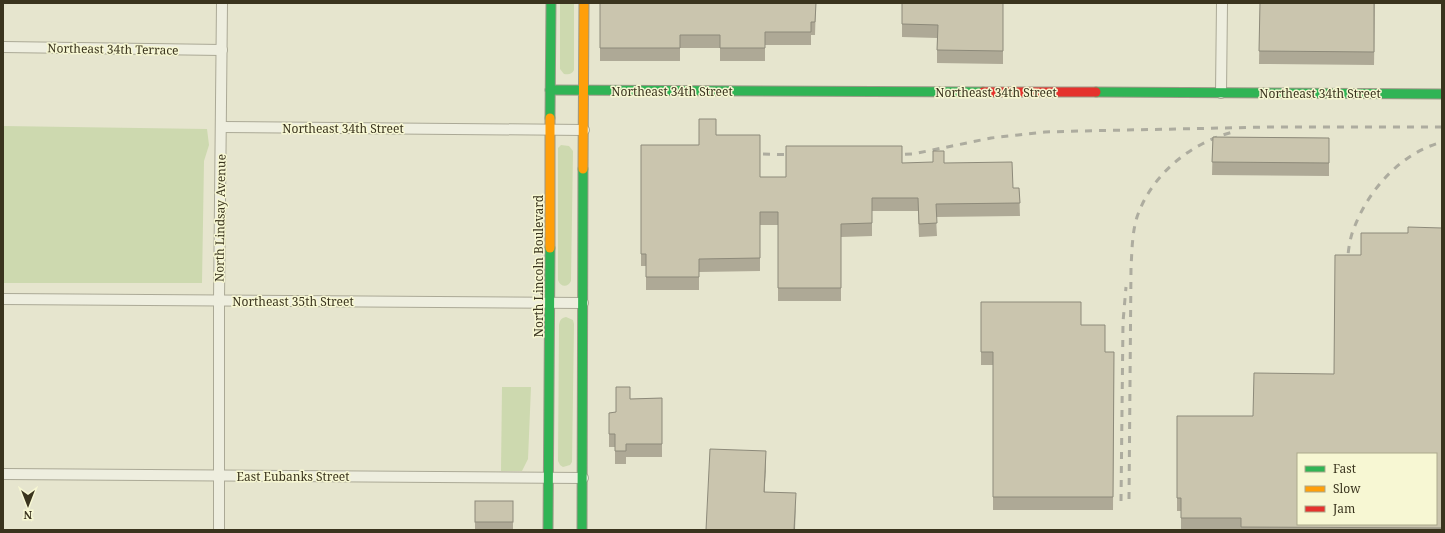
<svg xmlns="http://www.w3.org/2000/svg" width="1445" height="533" font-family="'Noto Serif',serif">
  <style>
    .green { fill: #cdd9af }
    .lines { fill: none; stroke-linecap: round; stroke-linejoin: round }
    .street-casing { stroke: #aba996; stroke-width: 12 }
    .fast-casing { stroke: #9b9886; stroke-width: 11 }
    .slow-casing { stroke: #9b9886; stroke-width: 11 }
    .jam-casing { stroke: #9b9886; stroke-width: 11 }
    .street { stroke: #eeeedf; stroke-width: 10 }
    .fast { stroke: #30b455; stroke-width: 9 }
    .slow { stroke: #ff9f0a; stroke-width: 9 }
    .jam { stroke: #e5322d; stroke-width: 9 }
    .rail { stroke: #adac9f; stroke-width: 3; stroke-dasharray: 7 7; stroke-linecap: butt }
    .wall { fill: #aea996 }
    .shaded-wall { fill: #8d8a7a }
    .building { fill: #cac5ae; stroke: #8d8a7a; fill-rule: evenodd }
    .labels { text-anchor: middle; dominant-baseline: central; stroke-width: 3; stroke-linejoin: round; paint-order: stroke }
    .street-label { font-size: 12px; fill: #3a341e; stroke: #f7f7d3 }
  </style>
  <rect width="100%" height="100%" fill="#e6e5ce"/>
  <g class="green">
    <path d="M560,3h14v67c-2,4 -5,5 -10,4l-4,-5z"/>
    <path d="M3,126l204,3 2,16 -5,16 -2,122h-199z"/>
    <path d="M561,145l8,1 4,5 -2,130c-3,7 -11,6 -13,-1v-132z"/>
    <path d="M566,317l7,3 1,4 -2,138 -2,3 -7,2 -3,-2 -2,-4 1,-136c1,-5 2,-7 7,-8z"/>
    <path d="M502,387h29l-3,72 -6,12h-21z"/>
  </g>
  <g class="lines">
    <defs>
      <g id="street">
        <path d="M3,47l219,3"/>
        <path d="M1221,93l1,-90"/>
        <path d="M222,127l362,3"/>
        <path d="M3,299l580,4"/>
        <path d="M3,474l580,4"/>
        <path d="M219,530v-229l3,-298"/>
      </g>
      <g id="fast">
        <path d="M550,90l433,2"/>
        <path d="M1096,92l346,2"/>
        <path d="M550,118l1,-115"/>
        <path d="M548,530l2,-282"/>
        <path d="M582,530l1,-361"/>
      </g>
      <g id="slow">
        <path d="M583,169l1,-166"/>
        <path d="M550,248v-130"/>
      </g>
      <path id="jam" d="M983,92h113"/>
    </defs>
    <use href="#street" class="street-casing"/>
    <use href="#fast" class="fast-casing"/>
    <use href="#slow" class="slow-casing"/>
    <use href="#jam" class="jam-casing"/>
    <use href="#street" class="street"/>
    <use href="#fast" class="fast"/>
    <use href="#slow" class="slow"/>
    <use href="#jam" class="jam"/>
    <g class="rail">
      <path d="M763,154l34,1"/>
      <path d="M891,155l22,-1 78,-16 54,-6 35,-1 190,-4h172"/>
      <path d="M1347,267c1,-13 2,-27 7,-39 15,-39 47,-75 88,-86"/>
      <path d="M1129,499l2,-231c1,-17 1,-35 6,-51 15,-44 56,-76 100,-86"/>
      <path d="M1121,501l2,-179 3,-35"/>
    </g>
  </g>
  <g class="wall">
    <path d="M600,3h216l-1,32h-4v10h-46v16h-45v-13h-40v13h-80z"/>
    <path d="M902,3h101v61l-66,-1v-25l-35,-1z"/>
    <path d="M1260,3h115l-1,62 -115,-1z"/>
    <path d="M716,135l44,42h26l116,-14h42l69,25h6l1,28 -84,1 1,19 -18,1 -1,-26h-46v25l-31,1v64h-63v-76h-18v46l-61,1v18h-53v-24h-5v-121h58z"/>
    <path d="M1213,137l116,1v38l-117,-1z"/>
    <path d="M1442,228v302h-261v-19h-4v-95h76l81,-42 27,-119z"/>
    <path d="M981,302l100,23 24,27h9l-1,158h-120v-145h-12z"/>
    <path d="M662,398v59h-36v7h-11v-17h-6v-34l7,-1 14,-13z"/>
    <rect x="475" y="501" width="38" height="29"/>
  </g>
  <g class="shaded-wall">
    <path d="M766,451v13l-2,41v-13z"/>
    <path d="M796,493l-1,37h-1z"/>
  </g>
  <g class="building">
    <path d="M600,3h216l-1,19h-4v10h-46v16h-45v-13h-40v13h-80z"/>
    <path d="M902,3h101v48l-66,-1 1,-25 -36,-1z"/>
    <path d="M1260,3h114v49l-115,-1z"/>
    <path d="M699,119h17v16h44v42h26v-31h116v17l31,-1v-11h11v12l68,-1 1,26h6l1,15 -84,1 1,19 -18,1 -1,-26h-46v25l-31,1v64h-63v-76h-18v46l-61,1v18h-53v-23h-5v-109h58z"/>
    <path d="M1213,137l116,1v25l-117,-1z"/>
    <path d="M1408,227l34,1v300l-201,-1v-9h-60v-20h-4v-82h76l1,-43 80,1 1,-119h26v-22h47zM1298,454h138v70h-138z"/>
    <path d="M981,302h100v23h24v27h9l-1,145h-120v-145h-12z"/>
    <path d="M616,387h14v12l32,-1v46h-36v7h-11v-17h-6v-21l7,-1z"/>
    <path d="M710,449l56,2 -2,41 32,1 -2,37h-88z"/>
    <rect x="475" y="501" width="38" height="21"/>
  </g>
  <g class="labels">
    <g class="street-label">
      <text transform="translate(113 49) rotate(1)">Northeast 34th Terrace</text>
      <text x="672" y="91">Northeast 34th Street</text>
      <text x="996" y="92">Northeast 34th Street</text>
      <text x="1320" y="93">Northeast 34th Street</text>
      <text x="343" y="128">Northeast 34th Street</text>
      <text transform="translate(220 218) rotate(-89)">North Lindsay Avenue</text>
      <text transform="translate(538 266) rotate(-90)">North Lincoln Boulevard</text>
      <text x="293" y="301">Northeast 35th Street</text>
      <text x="293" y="476">East Eubanks Street</text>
    </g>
  </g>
  <rect width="1445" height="533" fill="none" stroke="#3a341e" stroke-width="8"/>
  <rect x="1297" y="453" width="140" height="72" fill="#f7f7d3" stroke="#aba98b"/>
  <rect x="1305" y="466" width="20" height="6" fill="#30b455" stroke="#aba98b"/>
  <text x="1333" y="473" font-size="12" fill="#3a341e">Fast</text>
  <rect x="1305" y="486" width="20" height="6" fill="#ff9f0a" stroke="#aba98b"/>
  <text x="1333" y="493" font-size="12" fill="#3a341e">Slow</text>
  <rect x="1305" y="506" width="20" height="6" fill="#e5322d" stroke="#aba98b"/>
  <text x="1333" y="513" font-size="12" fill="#3a341e">Jam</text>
  <g transform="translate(28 505) rotate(180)" stroke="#f7f7d3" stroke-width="3" paint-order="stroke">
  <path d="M0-3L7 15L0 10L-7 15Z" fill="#3a341e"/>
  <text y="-6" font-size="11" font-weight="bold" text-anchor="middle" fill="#3a341e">N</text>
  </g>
</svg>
